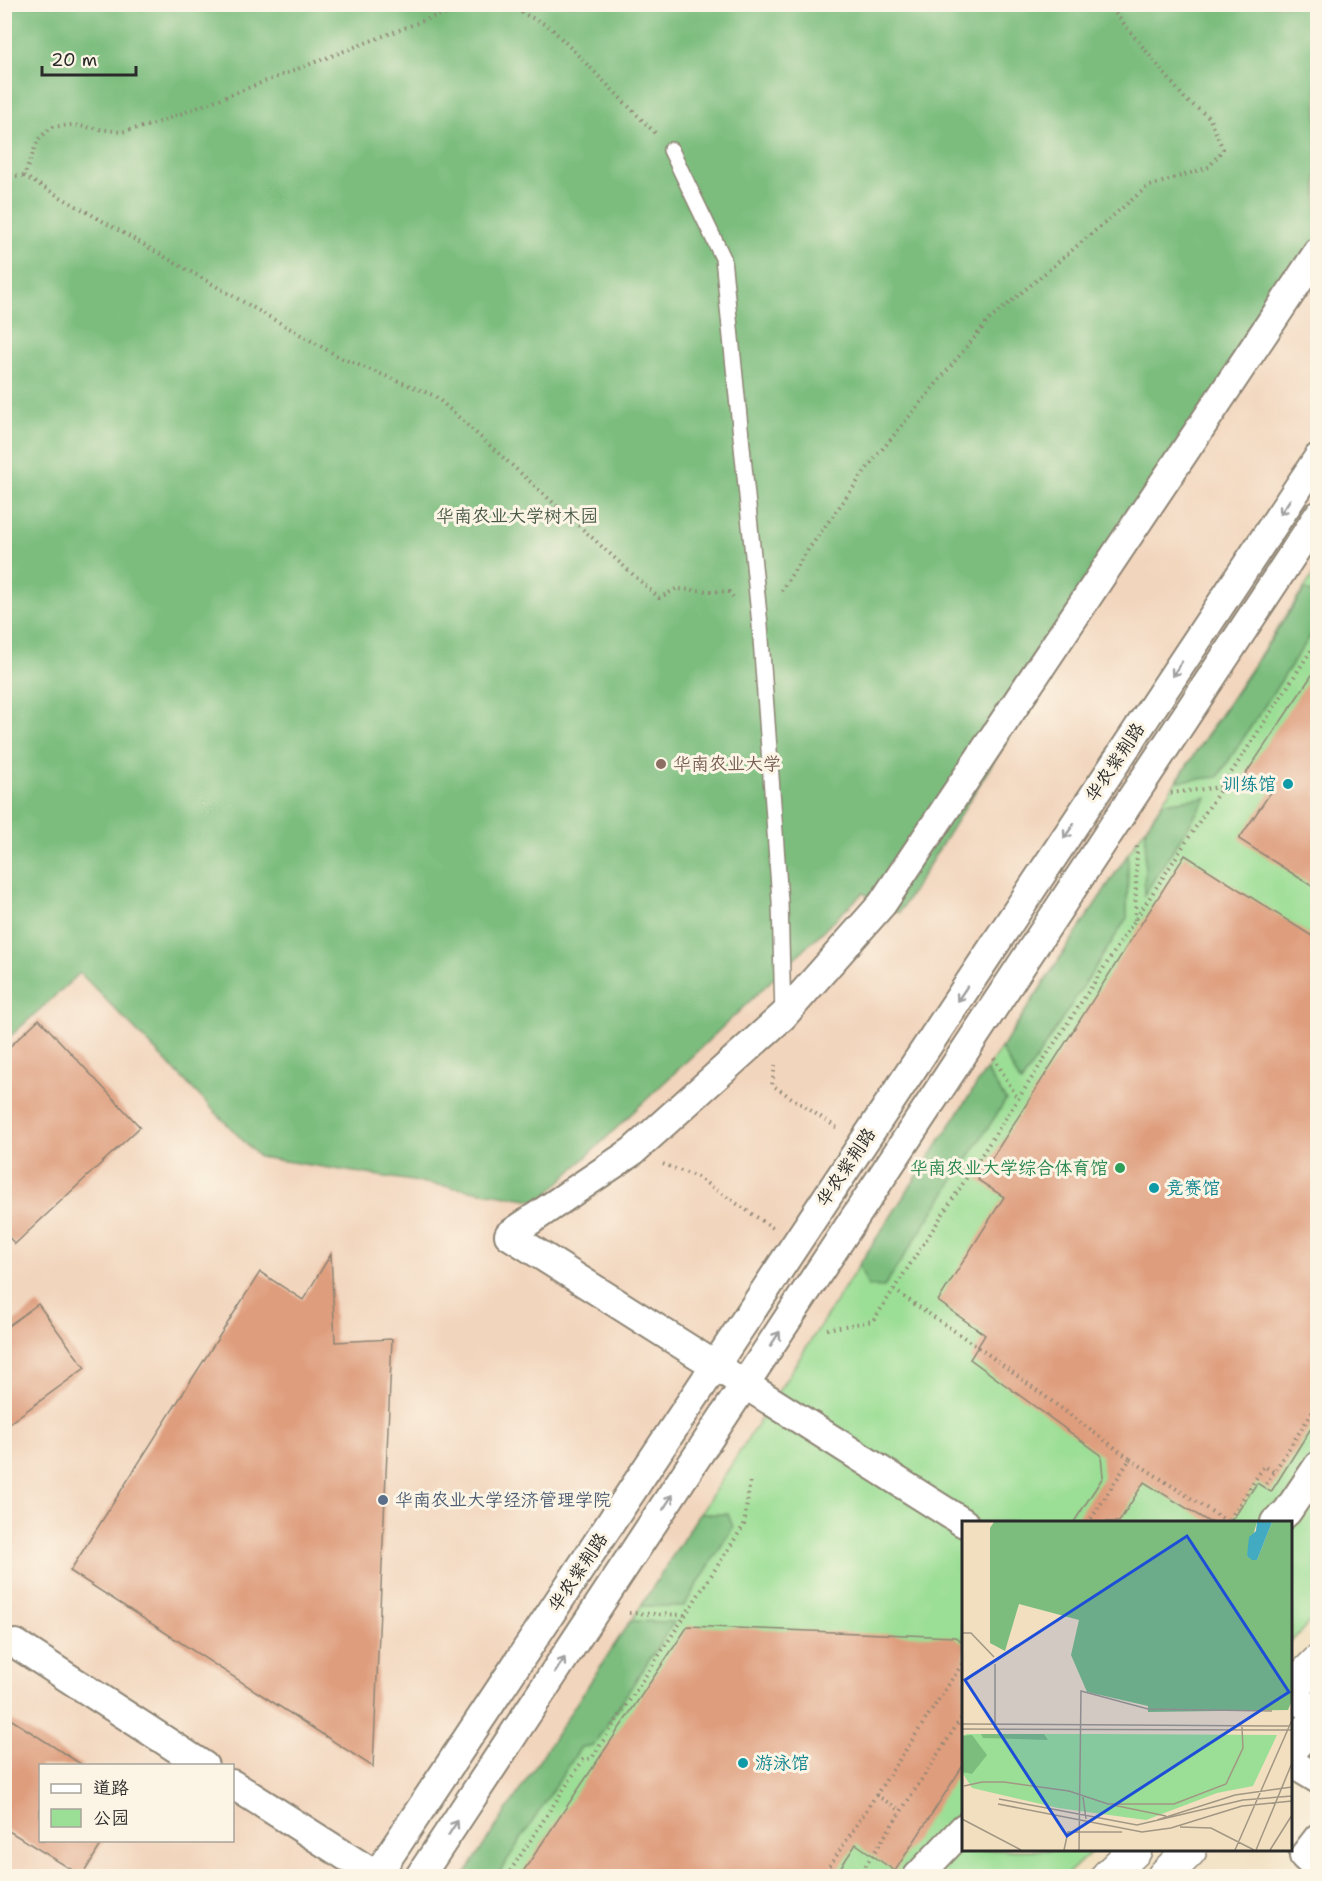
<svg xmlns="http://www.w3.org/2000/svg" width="1322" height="1881" font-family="'Shantell Sans','LXGW WenKai TC',sans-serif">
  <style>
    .built { fill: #f2d5bd; fill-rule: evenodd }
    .green { fill: #9bde95; stroke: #638460; stroke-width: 1.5 }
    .forest { fill: #7cbd7e; stroke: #547454; stroke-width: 1.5 }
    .building { fill: #de9d7d }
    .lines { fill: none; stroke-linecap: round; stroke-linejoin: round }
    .service-casing { stroke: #8e8575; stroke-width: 18 }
    .minor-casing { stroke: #8e8575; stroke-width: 32 }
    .tertiary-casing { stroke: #8e8575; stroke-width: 36 }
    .path { stroke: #8e8575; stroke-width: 4; stroke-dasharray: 1.5 4.5; stroke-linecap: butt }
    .service { stroke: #fff; stroke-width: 15 }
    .minor { stroke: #fff; stroke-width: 28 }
    .tertiary { stroke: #fff; stroke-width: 33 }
    .oneway { stroke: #a0a0a0 }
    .education-dot { fill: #8d6e63; stroke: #fcf5e5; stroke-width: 2 }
    .culture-dot { fill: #0f9aa8; stroke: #fcf5e5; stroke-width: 2 }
    .leisure-dot { fill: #2e9e5b; stroke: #fcf5e5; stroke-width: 2 }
    .service-dot { fill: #5c6f8a; stroke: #fcf5e5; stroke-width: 2 }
    .labels { text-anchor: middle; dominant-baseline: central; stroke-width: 6; stroke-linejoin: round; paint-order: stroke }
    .park-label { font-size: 18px; fill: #475846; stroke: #fcf5e5 }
    .street-label { font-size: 18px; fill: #2b2b2b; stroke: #fcf5e5 }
    .education-label { font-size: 18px; fill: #785e54; stroke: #fcf5e5; text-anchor: start }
    .culture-label { font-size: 18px; fill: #0d838f; stroke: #fcf5e5; text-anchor: start }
    .leisure-label { font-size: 18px; fill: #27864d; stroke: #fcf5e5; text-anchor: end }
    .service-label { font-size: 18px; fill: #4e5e75; stroke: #fcf5e5; text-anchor: start }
    .inset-road { fill: none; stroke: #a29784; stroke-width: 1.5 }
    .view { fill: #1d4ed8; fill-opacity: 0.15; stroke: #1d4ed8; stroke-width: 3 }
    .inset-edge { fill: none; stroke: #2b2b2b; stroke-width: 3 }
  </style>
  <rect width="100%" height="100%" fill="#fcf5e5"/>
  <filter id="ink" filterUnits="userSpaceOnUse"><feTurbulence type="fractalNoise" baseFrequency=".0167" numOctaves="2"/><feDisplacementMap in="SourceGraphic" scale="12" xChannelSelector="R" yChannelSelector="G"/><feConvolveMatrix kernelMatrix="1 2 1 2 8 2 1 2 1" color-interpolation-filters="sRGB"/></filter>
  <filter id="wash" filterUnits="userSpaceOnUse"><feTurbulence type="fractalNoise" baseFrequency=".008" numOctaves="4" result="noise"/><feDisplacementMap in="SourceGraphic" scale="24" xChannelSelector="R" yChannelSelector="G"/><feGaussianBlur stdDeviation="1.35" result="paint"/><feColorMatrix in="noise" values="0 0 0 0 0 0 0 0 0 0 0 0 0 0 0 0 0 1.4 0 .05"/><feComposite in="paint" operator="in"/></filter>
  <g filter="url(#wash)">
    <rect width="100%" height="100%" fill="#f1dfbf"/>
    <path class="built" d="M5,5h1312v1609l-26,28 -1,-120h-326v328h129l-28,26h-1060zM40,1766h192v74h-192z"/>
    <path class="green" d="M1317,569v1045l-26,28 -1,-120h-326v328h129l-28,26h-601l177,-270 218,-341 269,-411z"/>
    <g class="forest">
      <path d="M5,5h1312v239l-418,669 -36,-20 -323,308 -281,-44 -179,-184 -75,68z"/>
      <path d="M1305,589l12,8v29l-99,151 -41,4z"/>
      <path d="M1207,797l-63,98 2,-68 17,-24z"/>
      <path d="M1128,854l-1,64 -106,165 -20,-34z"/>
      <path d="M986,1070l20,30 -122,187 -16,-1 -9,-21z"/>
      <path d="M699,1514h29l5,13 -49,79h-43z"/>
      <path d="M630,1621l44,1 -81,124 -12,1 -84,129h-33z"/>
    </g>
    <g id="blocks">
      <g class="building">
        <path d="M1318,666v224l-79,-51 32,-47 -26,-17z"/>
        <path d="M1185,855l133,85v477l-47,75 -14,-9 -26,39h-22l-65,-40 -25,40h-45l29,-45 -2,-22 -131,-96 15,-24 -47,-34 66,-104 -26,-17z"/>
        <path d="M39,1019l101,108 -125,117 -11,-12v-180z"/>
        <path d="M331,1254l4,88 57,-3 -19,428 -303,-196 190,-299 43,28z"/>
        <path d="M38,1304l47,64 -81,59v-98z"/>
        <path d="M688,1626l267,11 9,6v121l-69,107 -39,-27 -21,32h-315z"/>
        <path d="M4,1715l80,51h-44v74h64l-22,36 -78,-48z"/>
      </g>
    </g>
  </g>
  <g filter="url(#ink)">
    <use href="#blocks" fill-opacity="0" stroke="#8e8575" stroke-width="1.5"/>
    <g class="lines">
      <defs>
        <path id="service" d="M671,150l52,108 37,367 20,276 3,115"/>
        <g id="minor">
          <path d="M1275,1522l12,-10 31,-46"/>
          <path d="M964,1523l-455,-288 124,-84 150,-135 99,-112 436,-652"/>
          <path d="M16,1644l188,122"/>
          <path d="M1290,1695l28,17"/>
          <path d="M1290,1762l28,17"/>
          <path d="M232,1784l145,92"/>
          <path d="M1318,1838l-14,18 14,13"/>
          <path d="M376,1876l942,-1418"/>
          <path d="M420,1876l898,-1360"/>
          <path d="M918,1876l46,-48"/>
        </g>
        <g id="tertiary">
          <path d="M1290,1690l28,-28"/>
          <path d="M1290,1748l28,-28"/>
          <path d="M1108,1876l27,-26"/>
          <path d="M1164,1876l26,-26"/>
        </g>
      </defs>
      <use href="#service" class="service-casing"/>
      <use href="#minor" class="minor-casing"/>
      <use href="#tertiary" class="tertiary-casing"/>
      <g class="path">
        <path d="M505,4l45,23 106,107"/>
        <path d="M24,176l317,182 94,38 224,202 17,-9 53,3 4,5"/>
        <path d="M4,177l20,-1 14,-36 13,-13 21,-2 49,7 33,-8 279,-107 64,-13"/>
        <path d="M781,591l24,-37 66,-91 117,-142 159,-134 62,-20 14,-18 -14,-32 -23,-17 -71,-87 -2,-9"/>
        <path d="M1171,793l50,-6"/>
        <path d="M1135,920l2,-74"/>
        <path d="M994,1058l24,41"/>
        <path d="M775,1065l-3,20 67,44"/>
        <path d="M663,1164l34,13 76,51"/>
        <path d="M894,1290l84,57 152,112 -41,63"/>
        <path d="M827,1329l46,-8 445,-681"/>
        <path d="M1130,1459l98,63 36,-56 10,6 44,-69"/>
        <path d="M1266,1484l8,-12"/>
        <path d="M629,1613l55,2"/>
        <path d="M876,1795l24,15"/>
        <path d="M507,1876l76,-116 9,-2 152,-233 6,-44"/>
        <path d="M823,1876l141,-215"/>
        <path d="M859,1876l105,-162"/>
      </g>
      <use href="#service" class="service"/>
      <use href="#minor" class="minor"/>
      <use href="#tertiary" class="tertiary"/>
    </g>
    <defs><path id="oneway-shaft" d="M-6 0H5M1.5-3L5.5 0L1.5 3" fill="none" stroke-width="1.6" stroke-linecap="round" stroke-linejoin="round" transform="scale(1.5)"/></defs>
    <g class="oneway">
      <use href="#oneway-shaft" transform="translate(1285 507) rotate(124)"/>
      <use href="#oneway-shaft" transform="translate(1177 669) rotate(124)"/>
      <use href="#oneway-shaft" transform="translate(1069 831) rotate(124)"/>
      <use href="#oneway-shaft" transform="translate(962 994) rotate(124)"/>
      <use href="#oneway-shaft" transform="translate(775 1339) rotate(-57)"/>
      <use href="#oneway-shaft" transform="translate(668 1502) rotate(-57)"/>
      <use href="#oneway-shaft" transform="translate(560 1665) rotate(-57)"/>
      <use href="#oneway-shaft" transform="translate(453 1828) rotate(-57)"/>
    </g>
  </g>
  <circle class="education-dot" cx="661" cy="764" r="6"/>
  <g class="culture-dot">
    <circle cx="1288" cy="784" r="6"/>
    <circle cx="1154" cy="1188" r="6"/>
    <circle cx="743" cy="1763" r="6"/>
  </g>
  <circle class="leisure-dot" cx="1120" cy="1168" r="6"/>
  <circle class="service-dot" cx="383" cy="1500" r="6"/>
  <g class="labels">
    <g class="park-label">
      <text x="517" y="516">华南农业大学树木园</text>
    </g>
    <g class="street-label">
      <text transform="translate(1115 762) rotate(-56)">华农紫荆路</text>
      <text transform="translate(846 1167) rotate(-56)">华农紫荆路</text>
      <text transform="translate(578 1572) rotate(-56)">华农紫荆路</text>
    </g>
    <g class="education-label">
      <text x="673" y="764">华南农业大学</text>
    </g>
    <g class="culture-label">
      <text x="1276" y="784" text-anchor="end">训练馆</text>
      <text x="1166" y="1188">竞赛馆</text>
      <text x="755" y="1763">游泳馆</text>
    </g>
    <g class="leisure-label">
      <text x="1108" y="1168">华南农业大学综合体育馆</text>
    </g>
    <g class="service-label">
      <text x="395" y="1500">华南农业大学经济管理学院</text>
    </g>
  </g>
  <g transform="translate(962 1521)">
    <rect width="330" height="330" fill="#f1dfbf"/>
    <path d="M5,213h137l173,1 -24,51 -36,7 -71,27 -88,-12 -86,-20 -10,-16v-36z" fill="#9bde95"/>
    <path d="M32,1h263l-10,34 10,4 15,-38h20v178l-4,10 -140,2v-6l-61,-14 -16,-37 8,-35 -60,-16 -14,47 -15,-8v-115zM19,213h63l4,6 -65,-2zM10,214l15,20 -15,19 -10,-2v-36z" fill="#7cbd7e"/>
    <path d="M295,1h15l-15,38h-5l-5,-4 2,-19 7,-6z" fill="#42abc1"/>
    <path class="inset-road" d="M0,112h9l23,24M33,143v64M0,203l328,2M0,208l330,1M2,265l18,-4h22l65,9 39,13h66l52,-20 17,-36 -1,-21M121,276l3,22M37,278l138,26 106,-25 49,-4M36,283l144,28 29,-4 71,-22 50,-5M151,284l53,11M0,298l59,31M195,299l78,-25 57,-8M218,306l31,1 43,22M102,329l4,-18h54M117,329l2,-159 67,18 124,2M273,329l57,-130M294,329l36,-87M308,329l22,-35"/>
    <path class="view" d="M225,15l102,156 -222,144 -102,-156z"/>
    <rect width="330" height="330" class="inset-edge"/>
  </g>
  <rect width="1322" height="1881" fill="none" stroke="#fcf5e5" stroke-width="24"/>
  <rect x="39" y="1764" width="195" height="78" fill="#fcf5e5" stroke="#a8a49b" stroke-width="1.5"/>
  <rect x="51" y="1784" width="30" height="9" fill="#ffffff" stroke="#a8a49b" stroke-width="1.5"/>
  <text x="93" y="1794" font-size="18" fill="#2b2b2b">道路</text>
  <rect x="51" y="1809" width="30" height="18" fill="#9bde95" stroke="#a8a49b" stroke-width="1.5"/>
  <text x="93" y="1824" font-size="18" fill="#2b2b2b">公园</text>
  <path d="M42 66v9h94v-9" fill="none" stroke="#2b2b2b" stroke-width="3"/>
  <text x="51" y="66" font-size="18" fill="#2b2b2b" stroke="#fcf5e5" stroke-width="4.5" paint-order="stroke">20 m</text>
</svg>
